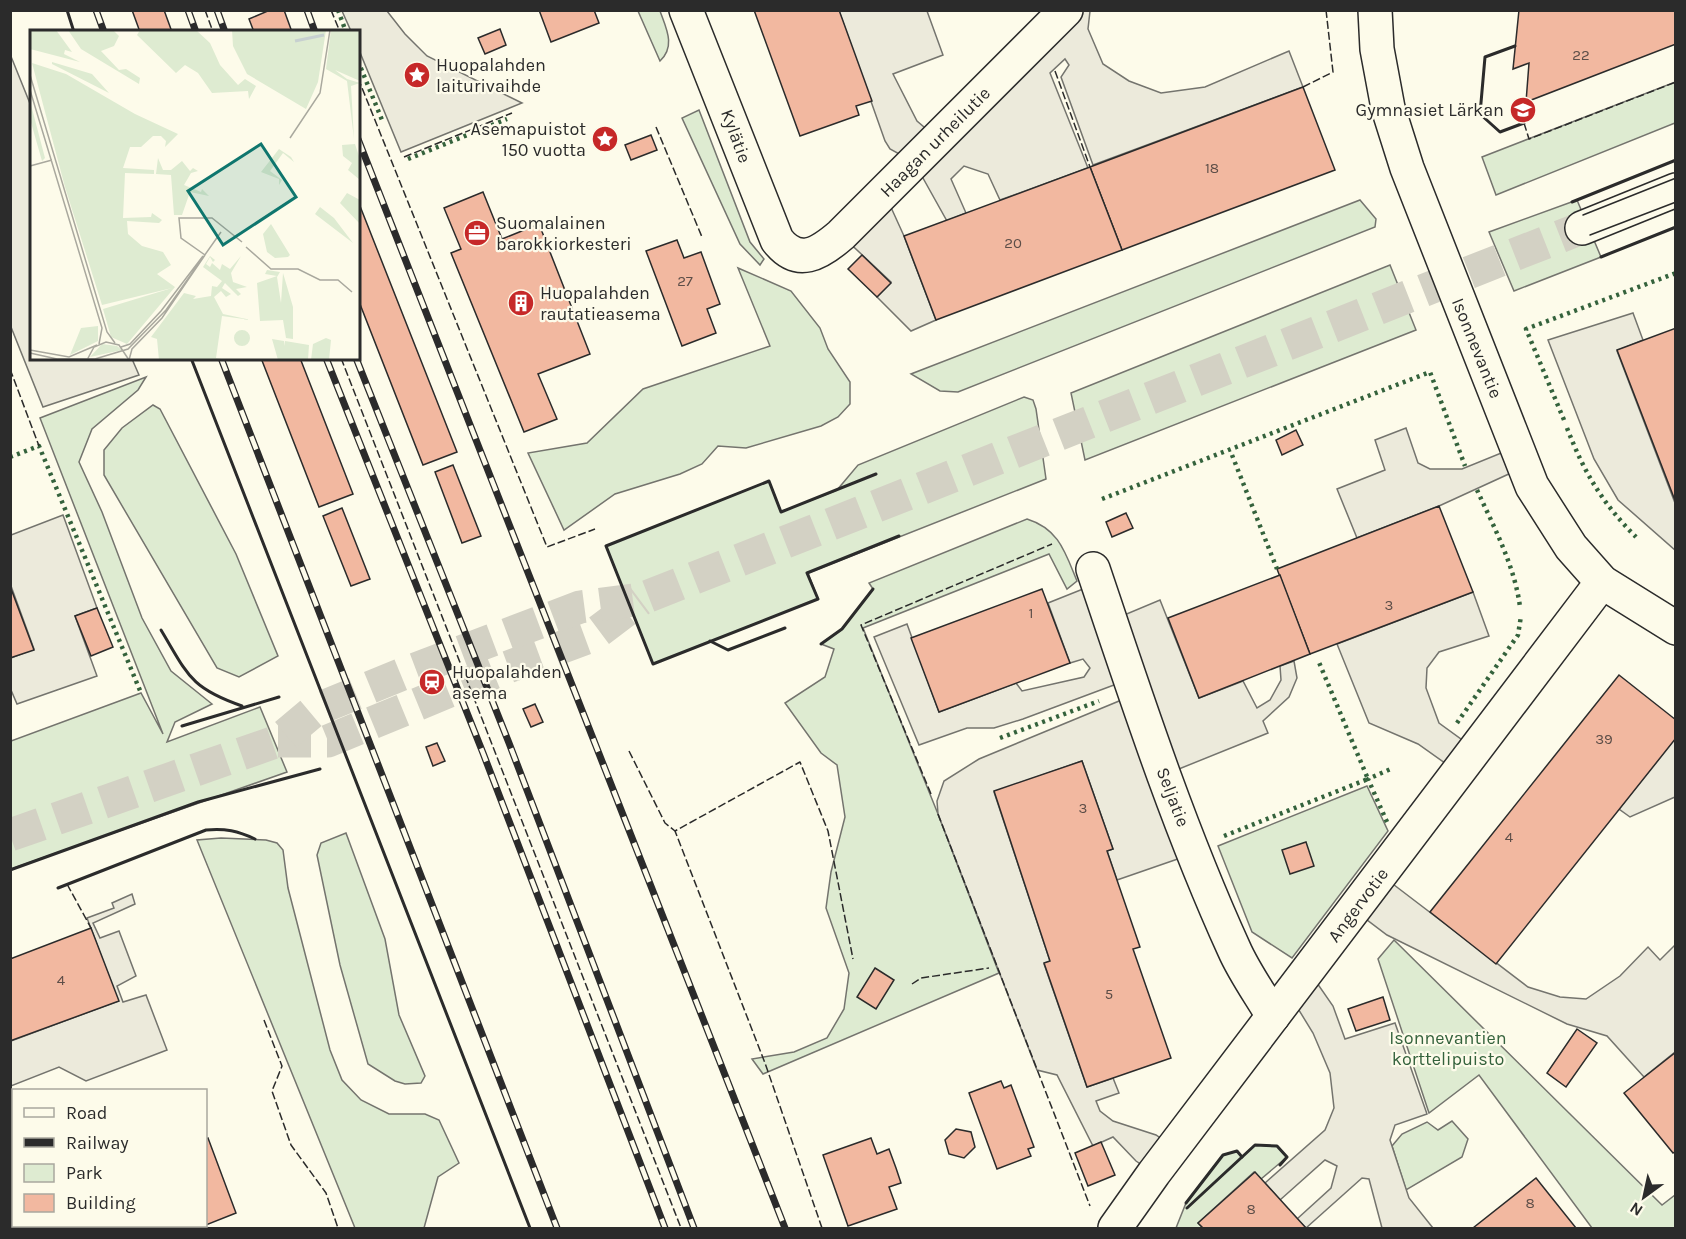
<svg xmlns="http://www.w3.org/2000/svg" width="1686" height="1239" font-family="Karla,sans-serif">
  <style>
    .green { fill: #deebd1; stroke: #74746e; stroke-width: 1.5 }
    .parking { fill: #eceadb; stroke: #74746e; stroke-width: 1.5 }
    .building { fill: #f2b8a0; stroke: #2b2b2b; stroke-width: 1.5 }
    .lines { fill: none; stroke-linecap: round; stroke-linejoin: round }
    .minor-tunnel { stroke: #d3d1c4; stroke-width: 33; stroke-dasharray: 33 16; stroke-linecap: butt }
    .minor-casing { stroke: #2b2b2b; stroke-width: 36 }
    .tertiary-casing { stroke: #2b2b2b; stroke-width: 36 }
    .minor { stroke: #fdfbea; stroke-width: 33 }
    .tertiary { stroke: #fdfbea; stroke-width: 33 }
    .tram { stroke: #2b2b2b; stroke-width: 1.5 }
    .rail-casing { stroke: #2b2b2b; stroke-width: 7 }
    .rail { stroke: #fdfbea; stroke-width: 4.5; stroke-dasharray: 14; stroke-linecap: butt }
    .hedge { stroke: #34623c; stroke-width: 4.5; stroke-dasharray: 3 4.5; stroke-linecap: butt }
    .fence { stroke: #2b2b2b; stroke-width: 1.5; stroke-dasharray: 8 3; stroke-linecap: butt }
    .wall { stroke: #2b2b2b; stroke-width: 3 }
    .labels { text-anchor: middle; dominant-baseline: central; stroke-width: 4.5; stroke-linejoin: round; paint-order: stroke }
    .number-label { font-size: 15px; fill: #5d4e48 }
    .poi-label { font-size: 18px; fill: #2b2b2b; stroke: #fdfbea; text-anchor: start }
    .street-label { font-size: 18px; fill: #2b2b2b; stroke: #fdfbea }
    .park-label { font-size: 18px; fill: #34623c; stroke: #fdfbea }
    .inset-river { fill: none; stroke: #c7d0d0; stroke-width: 3 }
    .inset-road { fill: none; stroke: #a9a89e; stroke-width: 1.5 }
    .view { fill: #0f766e; fill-opacity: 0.15; stroke: #0f766e; stroke-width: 3 }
    .inset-edge { fill: none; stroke: #2b2b2b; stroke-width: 3 }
  </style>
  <rect width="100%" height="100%" fill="#fdfbea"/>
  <g class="green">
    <path d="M638,11h22c6,17 16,35 0,50z"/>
    <path d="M1675,82v41l-179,72 -14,-38z"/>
    <path d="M699,110l51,132 14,17 -4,6 -20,-21 -58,-126z"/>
    <path d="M1360,200l16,19 -1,8 -417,165 -18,-1 -29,-17z"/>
    <path d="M1577,200l24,57 -87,34 -25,-59z"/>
    <path d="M1390,265l26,65 -331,130 -14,-67z"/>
    <path d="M738,268l53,23 29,37 8,21 22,33v22l-12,13 -17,9 -75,22 -28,-2 -16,18 -22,10 -65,20 -51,36 -36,-77 59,-10 56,-54 127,-43z"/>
    <path d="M146,377l-8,13 -46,39 -13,33 23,50 40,106 29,53 41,33 -37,18 -8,20 93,-35 27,65 -276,97v-128l130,-48 22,41 -123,-316z"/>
    <path d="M1024,397l9,3 3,9 10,70 -238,94 10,26 -165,65 -47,-118 163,-65 12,31 56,-22 21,-25z"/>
    <path d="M153,405l7,4 76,145 42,102 -39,21 -22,-9 -113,-193v-25l18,-22z"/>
    <path d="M1027,519c32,10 38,33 50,62l-10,8 -18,-35 -186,74 75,186 61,159 -236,101 -11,-15 42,-7 33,-14 17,-29 5,-36 -23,-65 5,-36 14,-55 -8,-52 -16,-12 -36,-50 40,-26 9,-28 -13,-5 21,-15 31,-40 -4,-6z"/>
    <path d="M1367,786l21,45 -96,127 -40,-26 -34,-86z"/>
    <path d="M346,833l39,106 14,76 26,61 -4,7 -16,1 -10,-3 -27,-17 -28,-99 -23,-110 4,-12z"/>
    <path d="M221,838l45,2 11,3 6,7 5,38 42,162 12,30 19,20 28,14h36l14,6 20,43 -21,14 -14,51h-69l-158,-388z"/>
    <path d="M1394,940l268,265 13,-10v33h-83l-113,-153 -50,38 -51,-154z"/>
    <path d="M1452,1121l16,18 -6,18 -56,33 -14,-44 10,-12 25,-12 11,8z"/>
    <path d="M1255,1145l22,1 10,11 -26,22 -7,-7 -56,51 5,5h-27l10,-25 37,-48 14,-4 5,6z"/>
  </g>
  <g class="parking">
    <path d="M342,11h45l18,23 22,22 95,47 -121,49 -42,-102 -1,-18 -7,-1z"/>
    <path d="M839,11h88l16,44 -50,19 24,47 20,17 129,-127h24l-2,18 15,35 26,17 32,12 44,-6 84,-36 14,36 -210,78 -32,-88 8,-12 -4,-6 -15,14 38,95 -88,32 -12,-26 -24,-8 -13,13 15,34 -19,8 -33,-59 -24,-13 -5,-8z"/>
    <path d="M10,54l21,52 1,252 100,1 7,16 -96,32 -32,-80z"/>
    <path d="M884,192l20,44 32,84 -25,11 -34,-34 14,-15 -50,-47z"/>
    <path d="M1633,313l10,27 -26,11 58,152v47l-57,-50 -24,-41 -46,-119z"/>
    <path d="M1406,428l12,35 12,6h32l54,-22 8,20 -85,39 -82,32 -20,-49 48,-19 -10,-30z"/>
    <path d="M63,515l34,93 -22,8 22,60 -80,28 -6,-14v-32l23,-9 -23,-63v-51z"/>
    <path d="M1098,583l12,38 50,-21 39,98 44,-17 14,27 13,-8 11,-20 -1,-14 14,-5 3,17 -8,19 -26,24 5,12 -104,42 31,78 -78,27 -10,-29 6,-2 -31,-88 -88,31 56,169 -6,3 43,123 26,-9 6,15 -23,8 4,10 13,10 43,14 17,12 -19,26 -18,-12 -23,-24 -20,9 -36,-71 -20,-5 -99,-256 -1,-13 7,-20 35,-22 157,-65 -6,-15 -107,40 -29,9h-27l-48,17 -45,-108 33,-13 32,88 77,-29 6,8 62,-14 6,-9 -7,-9 -13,4 -22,-60z"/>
    <path d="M1473,592l16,44 -50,16 -12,16 -1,20 13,35 37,27 -17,23 -41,-29 -49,-21 -32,-79z"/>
    <path d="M1675,738v59l-45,20 -11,-8z"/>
    <path d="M1381,875l147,112 32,10 26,2 34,-23 28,-29 12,13 15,-15v107l-31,25 -37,-41 -40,-12 -180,-89 -33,-25z"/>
    <path d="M132,894l3,10 -42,19 7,15 19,-7 17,45 -19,10 6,16 23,-7 21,55 -81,31 -27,-14 -48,19v-45l107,-40 -31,-83 27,-10 -2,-5z"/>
    <path d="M1308,970l25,36 12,33 50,-16 32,91 -32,11 -5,15 19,58 24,30h-51l-13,-49 -7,-1 -56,50 -9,-9 34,-31 6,-22 -12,-6 -45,40 -15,-17 60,-53 9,-22 -4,-35 -17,-40 -24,-39z"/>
  </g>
  <g class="building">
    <path d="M132,10h32l8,22h-32z"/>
    <path d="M270,10h14l8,22h-38l-5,-13z"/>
    <path d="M539,10h55l5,13 -48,19z"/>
    <path d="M754,10h85l33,91 -16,5 3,9 -59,21z"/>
    <path d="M1519,10h157v34l-150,58 3,-39 -16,6z"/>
    <path d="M500,29l6,16 -21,9 -7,-16z"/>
    <path d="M1303,87l32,83 -213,80 -32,-83z"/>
    <path d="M651,135l6,15 -26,10 -6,-15z"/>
    <path d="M1090,167l32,83 -186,70 -32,-84z"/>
    <path d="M483,192l19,47 37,-15 51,130 -52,20 19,45 -33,13 -73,-179 10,-4 -17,-41z"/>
    <path d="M358,201l99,251 -34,13 -65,-166z"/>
    <path d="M677,240l7,18 17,-6 19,52 -13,5 9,24 -34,13 -36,-95z"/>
    <path d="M862,255l29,28 -14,14 -29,-28z"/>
    <path d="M1676,328v175l-59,-153z"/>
    <path d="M261,358h39l53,136 -34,13z"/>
    <path d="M1296,430l7,15 -21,10 -6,-15z"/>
    <path d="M453,465l28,71 -19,7 -27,-71z"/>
    <path d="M1439,506l34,86 -163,62 -33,-85z"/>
    <path d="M342,508l28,71 -19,7 -28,-70z"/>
    <path d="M1126,513l7,15 -21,9 -6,-15z"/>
    <path d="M1280,575l30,79 -111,44 -31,-80z"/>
    <path d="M10,586l24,64 -24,8z"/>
    <path d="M1042,589l28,74 -131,49 -28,-74z"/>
    <path d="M97,608l16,39 -22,9 -16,-40z"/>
    <path d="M1619,675l57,45v18l-180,226 -66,-52z"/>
    <path d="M535,704l8,18 -12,5 -8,-18z"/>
    <path d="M437,743l8,18 -12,5 -7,-19z"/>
    <path d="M1082,761l31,88 -6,2 33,96 -7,2 38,109 -84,29 -43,-124 6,-2 -56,-170z"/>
    <path d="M1306,842l8,24 -24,8 -8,-24z"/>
    <path d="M91,928l28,73 -109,40v-82z"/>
    <path d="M875,968l19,12 -18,29 -19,-12z"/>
    <path d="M1383,997l7,23 -34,11 -8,-22z"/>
    <path d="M1577,1029l20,14 -31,44 -19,-14z"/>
    <path d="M1676,1052v99l-3,2 -49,-60z"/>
    <path d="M1001,1081l3,7 7,-3 23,62 -6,2 3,7 -34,13 -28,-76z"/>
    <path d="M956,1129l15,3 4,15 -11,11 -15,-4 -4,-14z"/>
    <path d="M208,1138l28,75 -30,12v-86z"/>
    <path d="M871,1138l6,16 12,-5 7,19 5,15 -12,4 8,22 -49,17 -25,-71z"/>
    <path d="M1101,1142l14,33 -27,11 -13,-33z"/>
    <path d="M1255,1172l51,56h-103l-5,-5z"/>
    <path d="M1536,1178l40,50h-103z"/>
    <path d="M14,1208v18h189l-8,2h-185v-19z"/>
  </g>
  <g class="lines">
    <g class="minor-tunnel">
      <path d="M278,741h50l180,-74 84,-31 48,-36"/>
      <path d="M10,835l268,-94 37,-31 95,-39 170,-64 61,-8 941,-371"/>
    </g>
    <defs>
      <g id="minor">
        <path d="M686,10l91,230c21,27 42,14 64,-5l225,-225"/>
        <path d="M1582,228l94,-38"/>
        <path d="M1093,569c43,128 85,257 141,380 10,23 26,45 39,67"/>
        <path d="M1115,1228l39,-55 448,-591"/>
      </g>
      <path id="tertiary" d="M1375,10l2,39 11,59 19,60 125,318 39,61 31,35 74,46"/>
    </defs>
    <use href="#minor" class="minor-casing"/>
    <use href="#tertiary" class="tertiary-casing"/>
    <use href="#minor" class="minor"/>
    <use href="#tertiary" class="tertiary"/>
    <g class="tram">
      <path d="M1583,215l93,-37"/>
      <path d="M1590,235l86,-33"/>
    </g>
    <defs>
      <g id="rail">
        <path d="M96,10l8,22"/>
        <path d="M188,10l8,22"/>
        <path d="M217,10l8,22"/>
        <path d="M307,10l8,22"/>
        <path d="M358,139l427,1089"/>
        <path d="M221,358l336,870"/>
        <path d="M326,358l157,395 182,475"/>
        <path d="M356,358l153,385 185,485"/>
      </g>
    </defs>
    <use href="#rail" class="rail-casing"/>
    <use href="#rail" class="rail"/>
    <g class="hedge">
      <path d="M338,10l8,22"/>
      <path d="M358,61l24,59"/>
      <path d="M408,159l99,-40"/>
      <path d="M1564,420l-38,-91 150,-56"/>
      <path d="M1567,428c17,44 35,75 69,109"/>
      <path d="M1232,455l45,114"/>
      <path d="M10,457l29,-11 102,247"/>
      <path d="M1477,490c17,37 38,77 43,117"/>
      <path d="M1102,499l328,-127 35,94"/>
      <path d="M1457,723l61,-88 3,-19"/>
      <path d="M1000,738l99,-37"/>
      <path d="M1387,822l-19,-43 25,-11"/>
      <path d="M1224,836l144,-57 -50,-119"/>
    </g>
    <g class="fence">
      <path d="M205,10l8,22"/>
      <path d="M331,10l9,22"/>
      <path d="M1055,71l35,96"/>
      <path d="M358,78l189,469 48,-18"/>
      <path d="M1303,87l30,-15 -7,-62"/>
      <path d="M1524,123l5,16 147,-57"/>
      <path d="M656,127l46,110"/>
      <path d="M404,157l108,-44"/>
      <path d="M341,358l340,870"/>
      <path d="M10,369l29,77"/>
      <path d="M629,751l36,72 10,8"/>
      <path d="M931,794l-70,-169 191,-81"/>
      <path d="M938,814l152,392"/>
      <path d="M67,884l24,44"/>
      <path d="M912,984l9,-6 68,-10"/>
      <path d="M264,1020l18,46 -10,25 19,54 35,48 12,35"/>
      <path d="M822,1228l-57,-165 -90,-232 125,-69 28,69 25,128"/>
    </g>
    <g class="wall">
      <path d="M67,10l7,22"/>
      <path d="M1515,46l-30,11 -5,57 20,18 24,-9"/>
      <path d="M1572,202l104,-42"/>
      <path d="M1601,257l75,-30"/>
      <path d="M191,358l339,870"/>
      <path d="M876,474l-95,38 -12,-31 -163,65 47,118 165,-65 -11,-26 92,-37"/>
      <path d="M161,630c27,45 29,58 81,76"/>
      <path d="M710,641l18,9 57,-22"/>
      <path d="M821,644l21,-15 31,-40"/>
      <path d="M182,726l97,-29"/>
      <path d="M10,870l188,-68 122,-33"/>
      <path d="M58,888l148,-58c19,-2 32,1 49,9"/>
      <path d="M1186,1203l37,-48 14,-4 5,6"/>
      <path d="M1187,1208l68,-63 22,1 10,11 -7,8"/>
    </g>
  </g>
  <defs>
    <symbol id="sight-disc" viewBox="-11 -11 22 22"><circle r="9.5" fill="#c62828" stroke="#fdfbea"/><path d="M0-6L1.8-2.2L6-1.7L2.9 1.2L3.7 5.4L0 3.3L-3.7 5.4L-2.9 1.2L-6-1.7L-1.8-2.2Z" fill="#fff"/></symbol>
    <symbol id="school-disc" viewBox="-11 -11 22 22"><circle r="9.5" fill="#c62828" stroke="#fdfbea"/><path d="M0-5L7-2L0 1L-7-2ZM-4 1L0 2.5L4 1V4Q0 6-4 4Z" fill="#fff"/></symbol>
    <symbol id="office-disc" viewBox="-11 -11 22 22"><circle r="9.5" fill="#c62828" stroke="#fdfbea"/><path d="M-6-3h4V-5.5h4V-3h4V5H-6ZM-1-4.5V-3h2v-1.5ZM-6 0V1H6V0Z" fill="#fff"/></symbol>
    <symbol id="building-disc" viewBox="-11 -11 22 22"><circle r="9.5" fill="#c62828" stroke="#fdfbea"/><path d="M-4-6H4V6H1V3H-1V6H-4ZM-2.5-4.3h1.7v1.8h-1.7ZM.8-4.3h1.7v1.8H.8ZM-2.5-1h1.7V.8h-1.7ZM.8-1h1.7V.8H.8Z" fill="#fff"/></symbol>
    <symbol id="station-disc" viewBox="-11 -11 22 22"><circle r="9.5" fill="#c62828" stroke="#fdfbea"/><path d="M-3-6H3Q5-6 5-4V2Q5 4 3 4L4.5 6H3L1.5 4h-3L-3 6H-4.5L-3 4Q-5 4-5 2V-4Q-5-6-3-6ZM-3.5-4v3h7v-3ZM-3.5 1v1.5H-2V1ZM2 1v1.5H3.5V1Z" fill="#fff"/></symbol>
  </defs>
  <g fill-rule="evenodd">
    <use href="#sight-disc" x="402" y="60" width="30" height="30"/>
    <use href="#school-disc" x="1508" y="95" width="30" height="30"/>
    <use href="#sight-disc" x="590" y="124" width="30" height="30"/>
    <use href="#office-disc" x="462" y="218" width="30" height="30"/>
    <use href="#building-disc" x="506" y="288" width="30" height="30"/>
    <use href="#station-disc" x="417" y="667" width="30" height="30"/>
  </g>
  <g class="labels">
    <g class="number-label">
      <text x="1581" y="55">22</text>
      <text x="1212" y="168">18</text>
      <text x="1013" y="243">20</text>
      <text x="685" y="281">27</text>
      <text x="1389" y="605">3</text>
      <text x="1031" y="613">1</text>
      <text x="1604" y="739">39</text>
      <text x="1083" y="808">3</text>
      <text x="1509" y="837">4</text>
      <text x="61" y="980">4</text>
      <text x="1109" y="994">5</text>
      <text x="1530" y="1203">8</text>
      <text x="1251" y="1209">8</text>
    </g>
    <g class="poi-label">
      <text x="436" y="65">Huopalahden<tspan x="436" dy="21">laiturivaihde</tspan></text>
      <text x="1504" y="110" text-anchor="end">Gymnasiet Lärkan</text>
      <text x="586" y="129" text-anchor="end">Asemapuistot<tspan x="586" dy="21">150 vuotta</tspan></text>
      <text x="496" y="223">Suomalainen<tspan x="496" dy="21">barokkiorkesteri</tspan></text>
      <text x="540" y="293">Huopalahden<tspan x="540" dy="21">rautatieasema</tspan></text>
      <text x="452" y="672">Huopalahden<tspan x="452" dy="21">asema</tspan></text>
    </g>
    <g class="street-label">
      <text transform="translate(736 136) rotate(70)">Kylätie</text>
      <text transform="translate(935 142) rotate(-45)">Haagan urheilutie</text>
      <text transform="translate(1477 348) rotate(68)">Isonnevantie</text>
      <text transform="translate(1173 797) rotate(69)">Seljatie</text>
      <text transform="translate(1358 905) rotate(-53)">Angervotie</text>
    </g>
    <g class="park-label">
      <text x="1448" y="1038">Isonnevantien<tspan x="1448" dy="21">korttelipuisto</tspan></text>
    </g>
  </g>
  <g transform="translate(30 30)">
    <rect width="330" height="330" fill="#fdfbea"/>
    <path d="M0,0h26l16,22 -7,-2 -1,4 16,8 -50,-13zM38,0h45l6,6 -5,10 -13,5 18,19 7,-1 14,9 -1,6 -58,-35zM110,0h56l14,13 10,22 18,20 7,-6 11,7 -7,13 -1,-8 -36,2 -14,-20 -13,-8 -9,8 -39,-38zM202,0h94l-8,52 -12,27 -59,-35 -14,-28zM301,0h29v51l-25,-11 12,9 13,4 -9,3 3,53 -7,-58 -21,-12zM22,32l40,12 17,19 -57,-29zM2,33l34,11 69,40 43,20 -13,13 1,-6 -5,-5h-8l-12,11h-11l-7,21 31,2v4l-29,-1 -2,45 28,-1 1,-4 10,7 -3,3 -32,-2 1,13 14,12 21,6 8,13 -14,9 18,13 -48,57 -16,-7 -8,-28 69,-21 -70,17 -37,-118zM0,71l15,57 -3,3 -12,-42zM325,114l5,15v21l-12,-10 4,-7 -9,-7 -1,-11zM249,119l12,8 3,5 -11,-9 -13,18 12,9 -3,5v-6l-18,-7zM128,128l5,12h8l11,-9 8,10 3,-3 5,3 -7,2 -7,12 17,7 1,-3 7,7 -19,-4 -8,23h-8l-3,-40 -15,-1zM317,163l13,7v24l-20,-21zM290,177l14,11 19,25 -38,-29zM241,194l19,31 -2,2 -13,1 -8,-6 -4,-18zM180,226l5,4 -2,2 -3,-5 -4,7 4,3 2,-4 8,7 2,-6 8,5 11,-13 -10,17 2,9 14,5 -11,2 5,5 -3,2 -13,-13 -3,5 9,6 -5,3 -5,-6 -7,6 9,17 28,6 -29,-4 -6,42 11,2h-68l-2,-21 -6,-2 33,-44 12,3 -3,3 18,-3 1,-10 5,1 5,-6 -19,-14zM237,240l13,2 -3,5 4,26 2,-30 10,34v32l-7,-1 -3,-18 -23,1 -3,-38 20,-7 -12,-2zM68,296v15l-28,14 11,-27zM204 308a8 8 0 1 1 16 0a8 8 0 1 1-16 0ZM296,308l5,2 -2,20h-18l2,-16zM242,309l12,2 1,5v-5l24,4 -1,15h-30zM72,314l15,2 5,4 -32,7z" fill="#deebd1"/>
    <path class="inset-river" d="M265,11l29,-6"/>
    <path class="inset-road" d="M0,45l77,257 8,11M0,60l72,238 -3,16M260,108l30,-45 10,-63M0,136l22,-6M216,217l25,22h27l22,11h18l14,12M175,225l-24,-17 -2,-20h33l30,24M91,317l9,-3 31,-33 42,-55M0,320l39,7 28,-12M0,323l27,6h38l33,-10 38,-39 55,-78M57,330l7,-13 12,-5 13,3 10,15M99,330l3,-11 30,-31 43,-63"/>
    <path class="view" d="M231,114l35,53 -73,48 -35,-54z"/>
    <rect width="330" height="330" class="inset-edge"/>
  </g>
  <rect width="1686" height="1239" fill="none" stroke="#2b2b2b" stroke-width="24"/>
  <rect x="12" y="1089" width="195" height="138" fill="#fdfbea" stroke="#a9a89e" stroke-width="1.5"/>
  <rect x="24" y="1108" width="30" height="9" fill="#fdfbea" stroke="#a9a89e" stroke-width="1.5"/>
  <text x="66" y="1119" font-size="18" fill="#2b2b2b">Road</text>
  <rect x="24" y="1138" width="30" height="9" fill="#2b2b2b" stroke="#a9a89e" stroke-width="1.5"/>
  <text x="66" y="1149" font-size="18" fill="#2b2b2b">Railway</text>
  <rect x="24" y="1164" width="30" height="18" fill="#deebd1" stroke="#a9a89e" stroke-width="1.5"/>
  <text x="66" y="1179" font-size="18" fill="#2b2b2b">Park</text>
  <rect x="24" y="1194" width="30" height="18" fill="#f2b8a0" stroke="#a9a89e" stroke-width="1.5"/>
  <text x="66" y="1209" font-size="18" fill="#2b2b2b">Building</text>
  <g transform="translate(1644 1197) rotate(213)" stroke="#fdfbea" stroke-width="4.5" paint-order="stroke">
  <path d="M0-4.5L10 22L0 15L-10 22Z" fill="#2b2b2b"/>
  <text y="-9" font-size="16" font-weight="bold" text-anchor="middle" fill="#2b2b2b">N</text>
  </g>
</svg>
